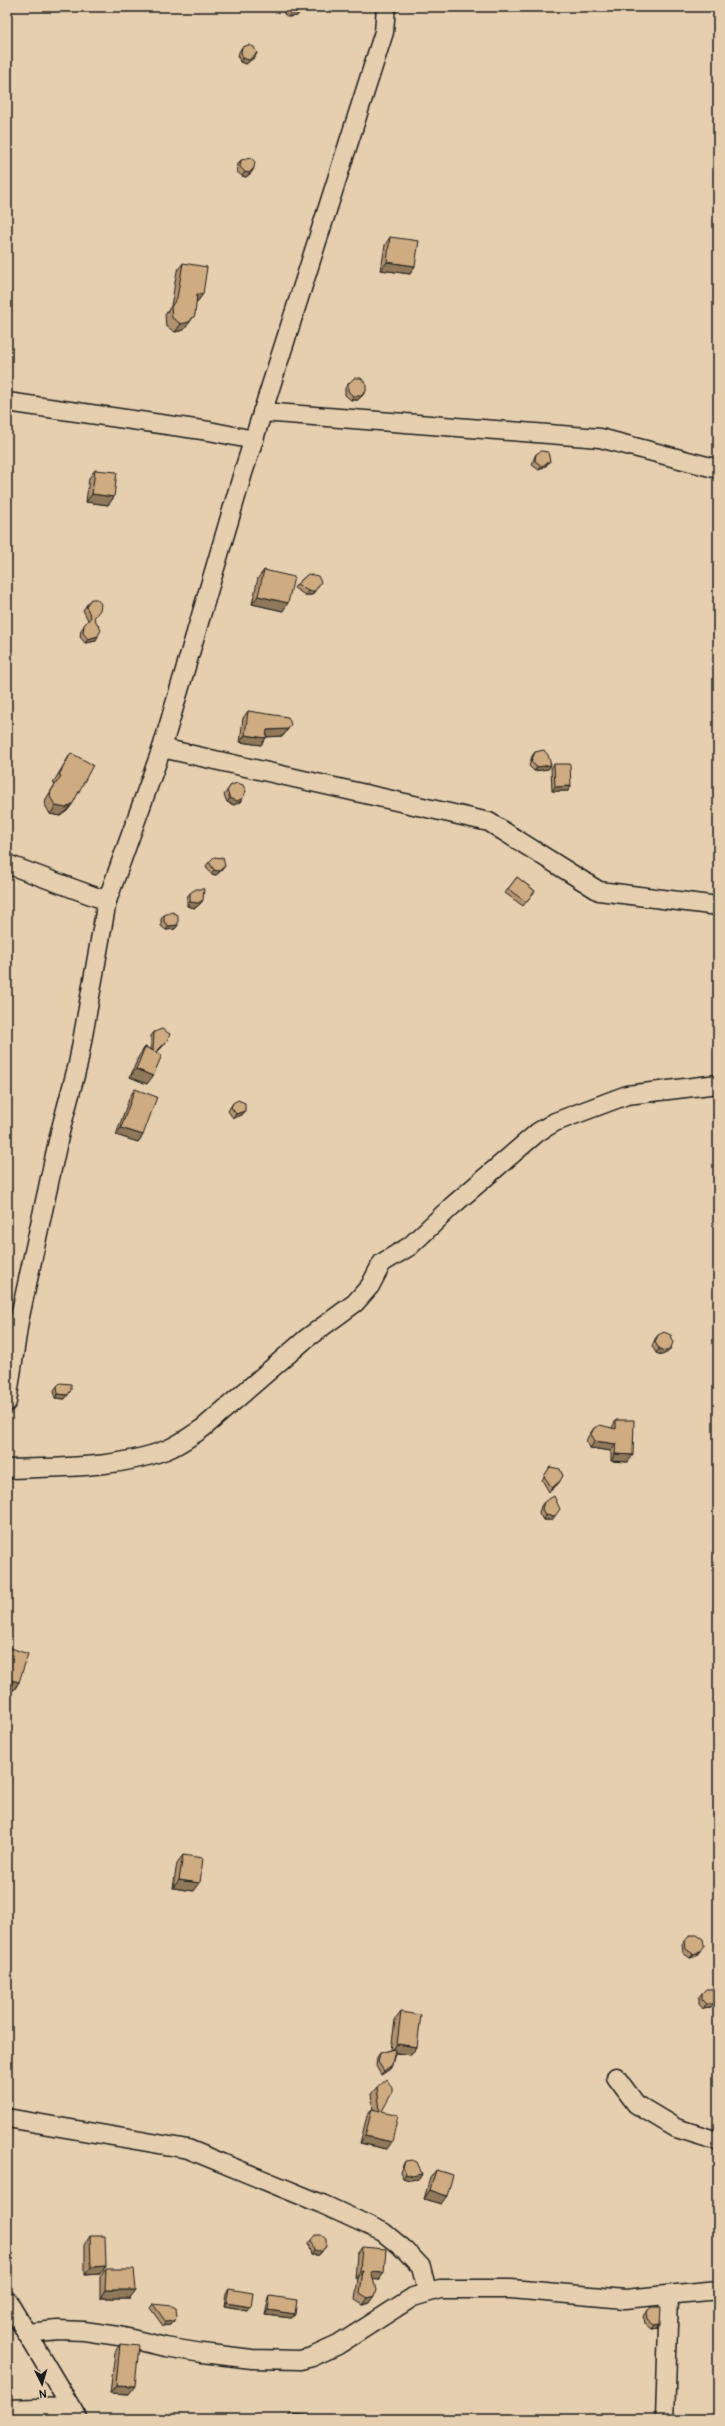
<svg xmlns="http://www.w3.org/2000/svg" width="725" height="2426" font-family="Pangolin,sans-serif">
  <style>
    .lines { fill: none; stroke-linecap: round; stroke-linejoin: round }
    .street-casing { stroke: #1c1c1c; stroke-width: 21 }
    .street { stroke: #e6cfaf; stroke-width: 18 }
    .wall { fill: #b1936f; stroke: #1c1c1c }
    .shaded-wall { fill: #90785a; stroke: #1c1c1c }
    .building { fill: #ceab81; stroke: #1c1c1c }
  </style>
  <rect width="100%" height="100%" fill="#e6cfaf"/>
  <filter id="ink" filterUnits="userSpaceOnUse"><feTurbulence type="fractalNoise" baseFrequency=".025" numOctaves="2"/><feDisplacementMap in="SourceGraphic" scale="8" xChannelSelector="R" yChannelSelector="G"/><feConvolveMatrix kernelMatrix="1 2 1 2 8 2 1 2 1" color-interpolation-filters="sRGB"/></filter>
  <g filter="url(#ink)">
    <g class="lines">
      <defs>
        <g id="street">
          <path d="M7,402l202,29 45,9"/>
          <path d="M262,412l338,26 118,31"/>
          <path d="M162,748l327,74 110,69 119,15"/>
          <path d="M7,864l100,37"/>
          <path d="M7,1402l12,-81 41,-189 18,-68 29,-163 55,-153 81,-275 141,-441 2,-25"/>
          <path d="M7,1469c52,-2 109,0 159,-19 13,-5 25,-14 37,-22l104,-90 48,-35 15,-17 12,-23 28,-17 42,-40 86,-74 17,-10 72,-27 91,-11"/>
          <path d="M616,2077l20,27 40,24 42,13"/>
          <path d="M7,2118l181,31 134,55 61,28 22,18 16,17 6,24"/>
          <path d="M7,2300l71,119"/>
          <path d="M26,2333l32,-3 26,1 35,5 46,11 37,6 50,6 48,1 12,-3 26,-12 75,-48 27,-8h71l114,10 93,-9"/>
          <path d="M7,2409l62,-2"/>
          <path d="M665,2419l4,-124"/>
        </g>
      </defs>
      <use href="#street" class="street-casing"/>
      <use href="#street" class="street"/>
    </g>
    <g class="wall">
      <path d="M284,7h17l-4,9 -9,1 -4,-3 -1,-5z"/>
      <path d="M242,47l13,10 -9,7 -6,-2 -2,-6 1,-4z"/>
      <path d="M241,160l11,12 -6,5 -4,-1 -5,-4 1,-8z"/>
      <path d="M390,237l25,29 -5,8 -29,-4 4,-25z"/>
      <path d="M183,263l20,31 -6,8h-1l-12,28 -9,2 -9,-6 -1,-11 6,-9 6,-35z"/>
      <path d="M348,384l15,11 -5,5h-7l-6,-5v-7z"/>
      <path d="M536,454l11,11 -8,5 -7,-5 2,-7z"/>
      <path d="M95,470l19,27 -6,8 -22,-3 3,-24z"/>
      <path d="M264,570l19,41 -31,-7 6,-26z"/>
      <path d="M308,574l4,21h-7l-11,-7 3,-4z"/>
      <path d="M91,599l3,19 2,23 -11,2 -5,-6 1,-7 7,-10 -5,-10z"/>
      <path d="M248,711l40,18 -5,7 -17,1 -5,8 -21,-3 3,-24z"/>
      <path d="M535,752l16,13 -3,4 -14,2 -5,-5 3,-10z"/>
      <path d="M71,753l2,50 -6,8 -7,5 -10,-2 -5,-9 1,-6 9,-15 -2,-1 13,-22z"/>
      <path d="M554,764l17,22 -3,5h-16l-1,-23z"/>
      <path d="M231,785l9,17 -6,3 -7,-3 -3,-7z"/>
      <path d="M209,862l13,8 -6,5 -5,-1 -5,-8z"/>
      <path d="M517,877l18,14 -12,15 -18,-13z"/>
      <path d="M190,893l13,7 -3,4 -5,4 -8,-2v-9z"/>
      <path d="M164,915l14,10 -3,4 -9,1 -5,-4v-7z"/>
      <path d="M154,1032l10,13 -7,7 -10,32 -17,-7 9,-21 6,-9 6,3v-14z"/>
      <path d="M135,1089l8,46 -5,7 -22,-7 14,-39z"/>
      <path d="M233,1103l12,8 -3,4 -9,3 -5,-7z"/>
      <path d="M658,1335l10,17 -6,3 -6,-2 -4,-7 3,-7z"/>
      <path d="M57,1386l8,13 -10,-1 -1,-8z"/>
      <path d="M616,1420l12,42 -17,-1v-10l-21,-3 -4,-7 3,-6 5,-7h18z"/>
      <path d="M550,1467l10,14 -3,4 -8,7 -7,-12z"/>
      <path d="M544,1502l8,18h-9l-4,-7 2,-7z"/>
      <path d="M11,1648l8,34 -5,8 -7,-2v-34z"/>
      <path d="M183,1855l11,36 -21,-3 4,-25z"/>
      <path d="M685,1941l12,15 -7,2 -7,-5 -1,-8z"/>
      <path d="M702,1993l15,7 -7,8 -7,1 -4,-5v-7z"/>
      <path d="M401,2012l16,35 -6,8 -16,-2 -3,12 -2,4 -9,6 -5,-9 1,-9 3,-4 11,-3 4,-30z"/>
      <path d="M377,2087l10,62 -27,-6 7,-27 5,-7h1l-2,-15z"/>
      <path d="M405,2161l17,13 -3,5 -10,1 -6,-2 -3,-6 3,-7z"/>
      <path d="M436,2170l5,34 -17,-5 6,-21z"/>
      <path d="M90,2236l16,30 -6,8 -15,1v-31z"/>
      <path d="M311,2240l15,6 -7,9h-8l-3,-11z"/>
      <path d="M362,2247l17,33 -6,-1 -4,24 -6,2 -8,-5 3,-22h-3l2,-24z"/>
      <path d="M106,2269l24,29h-30v-21z"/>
      <path d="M229,2289l19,22 -24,-4 2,-14z"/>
      <path d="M270,2296l25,18 -3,4 -27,-3 3,-14z"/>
      <path d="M153,2304l21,17 -4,4 -7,1 -13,-18z"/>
      <path d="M651,2307l9,17 -3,4 -6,1 -6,-5 -1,-7z"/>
      <path d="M120,2344l9,50 -19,-1 5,-41z"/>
      <path d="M290,2414l24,5h-27z"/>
    </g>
    <g class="shaded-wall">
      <path d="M300,12l-3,4 -9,1 3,-4z"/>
      <path d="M257,53l-2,4 -9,7 -6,-2 3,-4z"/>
      <path d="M254,168l-2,4 -6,5 -4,-1 3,-4z"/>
      <path d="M387,262l28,4 -5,8 -29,-4z"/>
      <path d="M197,294h6l-6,8h-5z"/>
      <path d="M195,315l-11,15 -9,2 6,-8z"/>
      <path d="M366,391l-3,4 -5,5h-7l2,-4z"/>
      <path d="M550,461l-3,4 -8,5 3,-4z"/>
      <path d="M92,494l22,3 -6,8 -22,-3z"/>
      <path d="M308,591h7l-3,4h-7z"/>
      <path d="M258,596l30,7 -5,8 -31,-7z"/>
      <path d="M98,636l-2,5 -11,2 3,-4z"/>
      <path d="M288,729l-5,7 -21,1 5,-7z"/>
      <path d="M245,735l21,3 -5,7 -21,-3z"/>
      <path d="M551,765l-3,4 -14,2 3,-4z"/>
      <path d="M571,786l-3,5h-16l3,-4z"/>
      <path d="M230,798h13l-3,4 -6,3 -7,-3z"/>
      <path d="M73,803l-6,8 -7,5 -10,-2 6,-8z"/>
      <path d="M225,866l-3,4 -6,5 -5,-1 3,-4z"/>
      <path d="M203,900l-3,4 -5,4 -8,-2 3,-4z"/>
      <path d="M178,925l-3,4 -9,1 3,-4z"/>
      <path d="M167,1041l-3,4 -13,14 2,-5z"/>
      <path d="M136,1069l17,7 -6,8 -17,-7z"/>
      <path d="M245,1111l-3,4 -9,3 3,-4z"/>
      <path d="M121,1128l22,7 -5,7 -22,-7z"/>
      <path d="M671,1348l-3,4 -6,3 -6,-2 3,-4z"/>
      <path d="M58,1394l10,1 -3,4 -10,-1z"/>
      <path d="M595,1441l21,3 -5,7 -21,-3z"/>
      <path d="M615,1454l18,1 -5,7 -17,-1z"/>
      <path d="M560,1481l-3,4 -8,7 3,-4z"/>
      <path d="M545,1515l10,1 -3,4h-9z"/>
      <path d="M7,1679l12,3 -5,8 -7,-2z"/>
      <path d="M179,1880l21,3 -6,8 -21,-3z"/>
      <path d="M700,1952l-3,4 -7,2 3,-4z"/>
      <path d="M717,2000l-7,8 -7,1 3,-5z"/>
      <path d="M397,2044l20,3 -6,8 -20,-3z"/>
      <path d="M392,2065l-2,4 -9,6 3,-4z"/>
      <path d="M365,2136l27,6 -5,7 -27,-6z"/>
      <path d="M406,2174h16l-3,5 -10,1 -6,-2z"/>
      <path d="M430,2190l17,6 -6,8 -17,-5z"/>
      <path d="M326,2246l-7,9h-8l3,-4z"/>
      <path d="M106,2266l-6,8 -15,1 6,-8z"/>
      <path d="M360,2271h3l-5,7h-3z"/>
      <path d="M371,2272l13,1 -5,7 -13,-1z"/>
      <path d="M105,2290h31l-6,8h-30z"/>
      <path d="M374,2296l-5,7 -6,2 5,-7z"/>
      <path d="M226,2303l25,4 -3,4 -24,-4z"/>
      <path d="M268,2310l27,4 -3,4 -27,-3z"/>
      <path d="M177,2317l-7,8 -7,1 3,-4z"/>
      <path d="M660,2324l-3,4 -6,1 3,-4z"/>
      <path d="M116,2385l19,1 -6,8 -19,-1z"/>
    </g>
    <g class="building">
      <path d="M286,7h15l-1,5 -9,1 -5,-3z"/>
      <path d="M249,45l5,2 3,6 -8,7 -6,-2 -2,-6 1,-5z"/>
      <path d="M251,158l4,4 -1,6 -5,5 -4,-1 -5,-5 1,-7z"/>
      <path d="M390,237l29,4 -4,25 -28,-4z"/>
      <path d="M183,263l24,4 -4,27h-6l-2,21 -6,7 -8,2 -9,-6 -1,-11 6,-9z"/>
      <path d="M354,378h7l5,6v7l-5,5h-8l-5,-5v-7z"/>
      <path d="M541,451l7,1 2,9 -8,5 -7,-5 1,-7z"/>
      <path d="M95,470l22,2 -3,25 -22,-3z"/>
      <path d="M264,570l30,7 -6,26 -30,-7z"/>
      <path d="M308,574l10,2 3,6 -6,9h-7l-11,-7z"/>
      <path d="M91,599h6l4,5 -1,6 -6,8 7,12 -3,6 -10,3 -5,-6 1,-8 7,-8 -5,-11z"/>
      <path d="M248,711l40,6 3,7 -3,5 -21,1 -1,8 -21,-3z"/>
      <path d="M544,750l4,5 3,10 -14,2 -6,-5 4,-10z"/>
      <path d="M71,753l22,12 -20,38 -7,5 -10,-2 -6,-9 1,-6 10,-15 -2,-1z"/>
      <path d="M554,764h16l1,22 -16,1z"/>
      <path d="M237,783l6,2 3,6 -3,7 -6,3 -7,-3 -3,-7 4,-6z"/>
      <path d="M214,857l9,1 2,8 -6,5 -5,-1 -5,-8z"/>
      <path d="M517,877l18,14 -9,11 -18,-13z"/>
      <path d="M196,889h8l-1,11 -5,3 -8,-1v-9z"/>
      <path d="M172,912l6,3v10l-9,1 -5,-4v-7z"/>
      <path d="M162,1029l8,5 -3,7 -11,11 -3,-1 1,-19z"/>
      <path d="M145,1047l17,8 -9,21 -17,-7z"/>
      <path d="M135,1089l22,8 -14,38 -22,-7z"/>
      <path d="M238,1100l7,3v8l-9,3 -5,-7 2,-4z"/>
      <path d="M664,1332l7,3 2,7 -2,6 -6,3 -6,-2 -4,-7 3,-7z"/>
      <path d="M60,1383l11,1v6l-3,5 -10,-1 -1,-8z"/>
      <path d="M616,1420h18l-1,35 -18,-1 1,-10 -21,-3 -4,-7 3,-6 6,-3 16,4z"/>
      <path d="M550,1467l10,2 3,7 -3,5 -8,7 -8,-12z"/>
      <path d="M554,1496l6,13 -5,7 -10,-1 -3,-6 2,-7z"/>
      <path d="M11,1648l17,6 -9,28 -12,-3v-18z"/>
      <path d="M183,1855l20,3 -3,25 -21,-3z"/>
      <path d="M690,1935h7l6,4 1,7 -4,6 -7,2 -7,-5 -1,-8z"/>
      <path d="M706,1989h6l5,4v7l-4,4h-7l-4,-4v-7z"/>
      <path d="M401,2012l20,3 -4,32 -20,-3z"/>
      <path d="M395,2049l-3,16 -8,6 -6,-9 2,-9z"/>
      <path d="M386,2079l6,8v6l-10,18 16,4 -6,27 -27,-6 7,-27 8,2 -3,-24z"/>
      <path d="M412,2160l5,2 5,12 -10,2 -6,-2 -3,-6 2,-7z"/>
      <path d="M436,2170l17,5 -6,21 -17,-6z"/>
      <path d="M315,2235h6l5,4v7l-4,5h-8l-3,-11z"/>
      <path d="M90,2236h15l1,30 -15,1z"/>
      <path d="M362,2247l24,2 -2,24 -13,-1 5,17 -2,7 -6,2 -8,-5 3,-22h-3z"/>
      <path d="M106,2269h28l2,21h-31z"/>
      <path d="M229,2289l24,4 -2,14 -25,-4z"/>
      <path d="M270,2296l27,4 -2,14 -27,-4z"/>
      <path d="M153,2304l19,2 4,2 1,9 -4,4 -7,1z"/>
      <path d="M651,2307h10l-1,17 -6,1 -6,-5 -1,-7z"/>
      <path d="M120,2344l19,2 -4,40 -19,-1z"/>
      <path d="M290,2414l24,2v3h-24z"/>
    </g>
  </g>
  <rect width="725" height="2426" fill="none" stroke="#e6cfaf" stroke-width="24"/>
  <rect x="12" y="12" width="701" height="2402" fill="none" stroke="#1c1c1c" stroke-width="1.5" filter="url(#ink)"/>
  <g transform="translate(42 2384) rotate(175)" stroke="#e6cfaf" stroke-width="3" paint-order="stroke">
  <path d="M0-3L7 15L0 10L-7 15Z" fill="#1c1c1c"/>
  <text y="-6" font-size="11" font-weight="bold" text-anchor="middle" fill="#1c1c1c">N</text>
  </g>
</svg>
